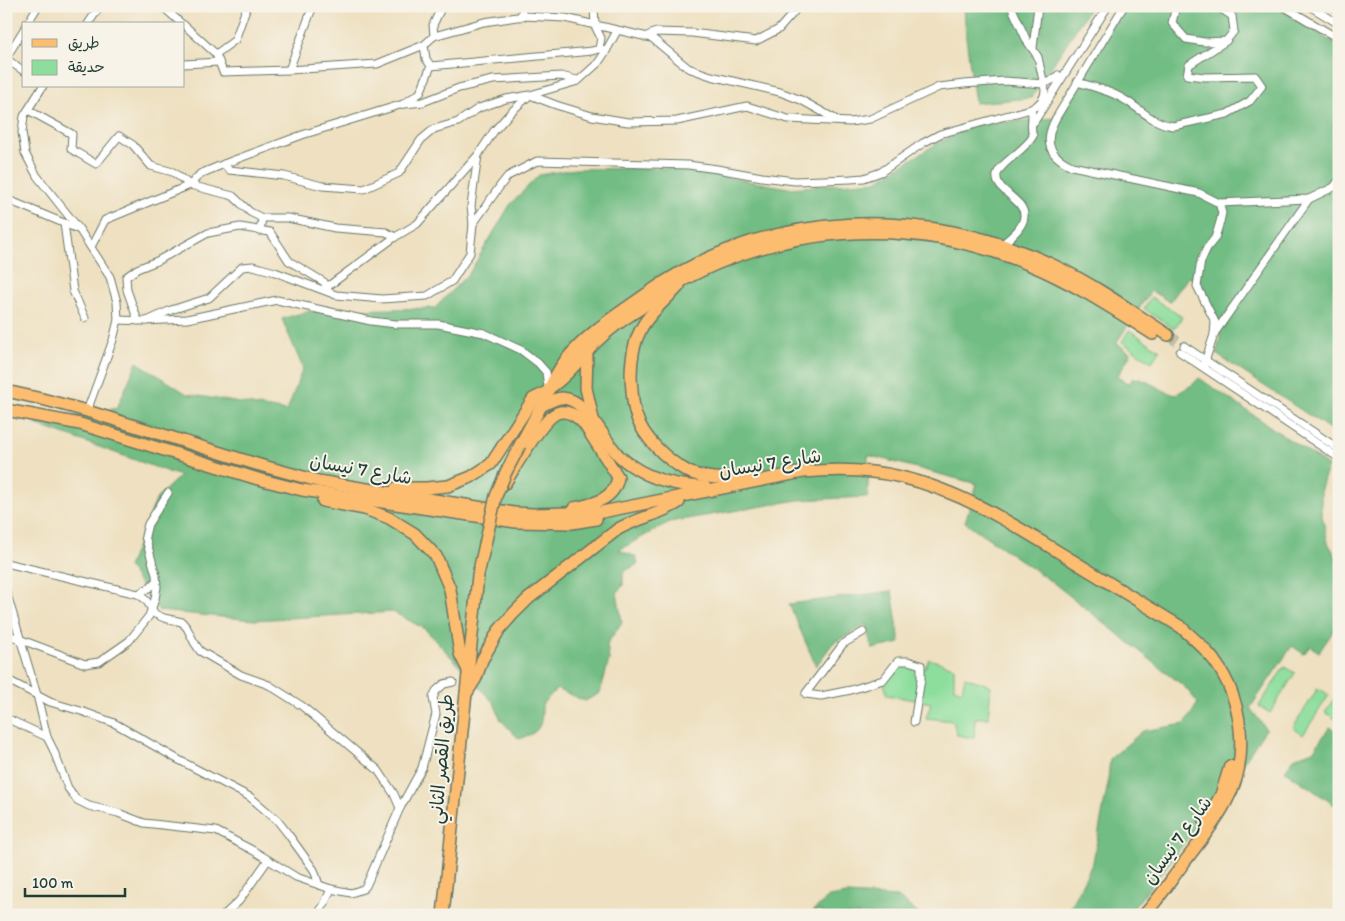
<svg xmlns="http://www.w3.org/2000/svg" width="1345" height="921" font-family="Itim,'Playpen Sans Arabic',sans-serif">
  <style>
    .green { fill: #8dde9d; stroke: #568e68 }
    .forest { fill: #72bd84; stroke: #487d5c }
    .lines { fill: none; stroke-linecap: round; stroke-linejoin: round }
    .primary-tunnel { stroke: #c5bfa4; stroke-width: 11; stroke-dasharray: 11 5.5; stroke-linecap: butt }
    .minor-casing { stroke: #677665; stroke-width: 9 }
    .primary-casing { stroke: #677665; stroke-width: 14 }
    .minor { stroke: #fff; stroke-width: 7 }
    .primary { stroke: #fcbd6f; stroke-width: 11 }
    .primary-bridge-casing { stroke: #677665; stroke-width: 14; stroke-linecap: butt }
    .primary-bridge { stroke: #fcbd6f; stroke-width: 11 }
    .labels { text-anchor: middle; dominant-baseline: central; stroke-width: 4; stroke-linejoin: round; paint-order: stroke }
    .street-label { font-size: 19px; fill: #1f3d34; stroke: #f7f3e8 }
  </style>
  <rect width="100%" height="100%" fill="#f7f3e8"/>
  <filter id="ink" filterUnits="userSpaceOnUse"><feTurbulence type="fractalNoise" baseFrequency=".02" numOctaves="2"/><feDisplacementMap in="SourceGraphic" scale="10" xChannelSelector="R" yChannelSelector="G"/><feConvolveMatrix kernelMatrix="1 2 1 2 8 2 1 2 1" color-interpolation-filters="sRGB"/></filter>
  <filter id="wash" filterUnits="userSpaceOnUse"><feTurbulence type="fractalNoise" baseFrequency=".0096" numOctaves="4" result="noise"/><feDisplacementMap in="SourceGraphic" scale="20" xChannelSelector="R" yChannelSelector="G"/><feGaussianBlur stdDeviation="1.12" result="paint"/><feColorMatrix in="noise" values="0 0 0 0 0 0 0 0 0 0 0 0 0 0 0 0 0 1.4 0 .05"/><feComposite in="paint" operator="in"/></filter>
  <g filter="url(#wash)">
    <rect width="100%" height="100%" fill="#eee0c0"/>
    <g class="green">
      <path d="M1151,297l31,20 -8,12 -30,-20z"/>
      <path d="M1129,330l31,20 -8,12 -30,-20z"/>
      <path d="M929,659l25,8v21l8,3 3,-14 26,9 -3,32h-13l-1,20 -17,-3 -4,-14 -27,-3 5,-15 -44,-8 -3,-13 17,-19 24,5z"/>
      <path d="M1284,667l11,6 -25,40 -11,-7z"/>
      <path d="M1318,688l11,7 -26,40 -10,-7z"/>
      <path d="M1339,692v30l-14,-10z"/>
    </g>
    <g class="forest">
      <path d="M964,6h127l-60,92 -56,5 -9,-66z"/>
      <path d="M1124,6h151l64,40v389l-123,-81 4,-14v-15l-18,-41 -13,-8 -19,26 -19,-11 -35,52 15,10 -14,24 12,7 4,-6c12,0 28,13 42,17l17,-10 7,-7 129,88 -7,22v23l7,32 11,19v61l-20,29 -9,-6 -6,8 -12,-8 -42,62 16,21c-42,64 -90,125 -138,186h-61l26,-53 14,-73 3,-30 33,-28 42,-7 13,-21 -13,-16 -130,-103 -90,-62 12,-38 -109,-29v42l-70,3 -129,22 -50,28 17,7 2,7 -15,8v13l-6,8 5,29 -15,22 2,16 -9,33 -15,8 -28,-12 -15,15c0,22 -1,28 -23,35l-18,-19 -7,-17 -69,-74 -32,-17 -139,8 -95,-9 -31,-44 29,-69 23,-22 -145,-52 82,-16 20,-46 50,32 100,17 16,-43 -21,-49 26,-8 127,-3 35,-36 40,-67 29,-30 36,-6 95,-1 119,20 87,-7 62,-38 37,-18 80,-7z"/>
      <path d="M892,591l8,52 -28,6 -5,-25 -34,19 -17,23 -27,-62z"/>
      <path d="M1330,727l9,6v75l-54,-37 9,-13 19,-7z"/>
      <path d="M847,894l51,3 22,18h-96l-1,-4h-10l16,-14z"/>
    </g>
  </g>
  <g filter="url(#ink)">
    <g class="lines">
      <path class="primary-tunnel" d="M1168,335l16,11"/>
      <defs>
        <g id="minor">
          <path d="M162,6l20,18"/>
          <path d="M313,6l-24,64 88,-6 47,-19"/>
          <path d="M594,6l1,20 6,12 -2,11 -7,2 -161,15 -5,-7 -2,-14 10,-9 50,-14 40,-6 41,2 87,20 36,30 23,8 69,16 21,8 36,20"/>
          <path d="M1124,6l-68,112c-12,22 -9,37 16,48l127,27 20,10 3,10 -2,9 -5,16 -8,10 -6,13 -4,25 18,36 -1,13 -11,32"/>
          <path d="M1176,6l-4,17 14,16 18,3 22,-1 8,-10 -2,-15 -15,-10"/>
          <path d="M1283,6l56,33"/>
          <path d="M1309,6l30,18"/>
          <path d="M521,17l2,-11"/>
          <path d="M27,24l11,-18"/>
          <path d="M88,24l12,-18"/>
          <path d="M184,25l32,29 7,18 66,-2"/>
          <path d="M434,36l-1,-11 9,-19"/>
          <path d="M645,37l11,-5 36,1 64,8 23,-12 15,-17"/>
          <path d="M1033,48l5,-42"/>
          <path d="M601,49l5,2 11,-20"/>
          <path d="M216,54l19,-14 12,-34"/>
          <path d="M6,58l18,-29"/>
          <path d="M6,59l18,12"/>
          <path d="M184,64l35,-2"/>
          <path d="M1077,82c17,5 34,9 48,18 17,10 27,23 48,26l54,-12 23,-13 12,-15 -7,-10 -50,1 -18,-2 2,-10 37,-24"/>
          <path d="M43,86l-19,30 -2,16 3,21 12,23 42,53 31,48 7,25 1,18 -5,20 -26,71"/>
          <path d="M405,104l18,-2 36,-14 34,-8 68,-4 16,4"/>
          <path d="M28,110l44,24 -1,15 25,15 23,-28 14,9 18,21 22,6 17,13 10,-11 29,-12 73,-27 101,-31 17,-11 11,-27"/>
          <path d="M1034,122l74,-116"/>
          <path d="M224,164l5,6 55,6 38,10 42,3 35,-16 22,-33 13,-11 24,-7 21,-14 27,-9 24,-4 48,-14 20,-18 8,-12"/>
          <path d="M6,199l72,30"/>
          <path d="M1219,203l90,-4 25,-12 5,-7"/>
          <path d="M64,223l9,68 12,27"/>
          <path d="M473,224l-2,-18 7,-51 16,-24 17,-19 19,-17 26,10 36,11 36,6 49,-1 70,-15 41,13 62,3 20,-3 69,-32 25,-3 41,-3 39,3 10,-5 4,-4"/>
          <path d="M260,231l2,-13h26l47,10 51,4 9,5"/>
          <path d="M1001,245c56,-41 -8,-47 -4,-70 2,-12 29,-25 36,-39 -4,-11 1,-17 -2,-27"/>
          <path d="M91,247l14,-27 85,-35 43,11 17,16 12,6"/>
          <path d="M327,287l68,-50 22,-13 61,-69"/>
          <path d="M118,320l26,1 43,-2 90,-19 94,21 25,3h42l46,9 37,17 17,13 8,9 2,15"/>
          <path d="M138,321l-11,-31 -1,-13 11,-8 20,-8 51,-28 32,-6 30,5 19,29 35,21 5,10"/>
          <path d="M147,321l24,-11 38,-12 33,-31 11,-1 22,6 61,23 46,4 45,-3 25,-15 18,-28 3,-29 27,-38 8,-10 29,-15 151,4 29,4 45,8 33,4 56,-2 13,-1 17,-6 42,-29 17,-9 91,-25c8,-4 14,-10 14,-19l-7,-33 -11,-16 -16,-35"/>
          <path d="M1214,334l95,-135"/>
          <path d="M1184,346l155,103"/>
          <path d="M1180,352l159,106"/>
          <path d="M6,563l132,31 8,6 9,14 9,4 18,4 5,6 7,14 6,9 41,24 28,10 33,21 76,64 16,24 6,14"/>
          <path d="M6,591l31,104 10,42 6,12 15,39 9,12 12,6 29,7 26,10 72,8 38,20 42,26 35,12 20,4 12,-4 3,-3 34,-78 22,-40 14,-54 -3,-16 3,-7 8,-7 9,-2"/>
          <path d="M138,594l11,-6 7,-7"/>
          <path d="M6,634l79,30 14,-2 30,-21 20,-25 6,-17 2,-12 -1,-12 -11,-39 3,-12 20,-31"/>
          <path d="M6,679l44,23 34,10 30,11 65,37 71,37 27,23 11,14 26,36 5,15"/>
          <path d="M806,693l37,-49 20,-12"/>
          <path d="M806,694l15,2 30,-6 32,-10 15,-19h10l13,4v14l-7,43"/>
          <path d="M6,718l41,19"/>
          <path d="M224,915l15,-14 29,-41"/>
          <path d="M317,915l7,-10 7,-16"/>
        </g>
        <g id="primary">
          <path d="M679,286c-12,13 -30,27 -38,43 -8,15 -10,31 -10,48 1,13 1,26 5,38 7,23 31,45 51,56 17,9 42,7 61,8"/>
          <path d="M587,352l-1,36 7,31"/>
          <path d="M551,387c18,-12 30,-30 45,-45 14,-14 29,-24 45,-34 8,-6 16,-13 25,-18 110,-67 243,-75 362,-26 44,18 84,44 125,70"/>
          <path d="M6,391l36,8 45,12 169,53 62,17 196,32 19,1 69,-2 201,-40c33,-3 66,-3 98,5 60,14 112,47 164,79 38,23 77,47 116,71 14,13 29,25 39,42 23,37 29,92 7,131 -11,22 -27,41 -41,60 -14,18 -26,38 -42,55"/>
          <path d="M541,406c6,-3 14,-8 21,-8 23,0 40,38 53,53 4,6 11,11 17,15 22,15 47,20 73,21"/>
          <path d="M6,410l74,14 178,55 44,11 214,32 56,1 24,-4"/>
          <path d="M520,445c7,-13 15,-27 22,-41 7,-15 13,-30 23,-43 22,-28 52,-46 80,-66 120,-87 280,-92 412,-28 39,19 74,44 111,68"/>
          <path d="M505,483c9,-14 38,-65 52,-70 11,-4 20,3 27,11l34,53c-3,22 -24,27 -44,31"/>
          <path d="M396,488h30l22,-2 23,-9 20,-13 42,-65 14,-7"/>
          <path d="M323,501l42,8 24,9 26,16 21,22 14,33 10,65 8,16"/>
          <path d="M466,694l10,-16 6,-18 17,-30 14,-16 15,-15 90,-70c20,-11 44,-15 61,-27"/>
          <path d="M1205,822l16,-27 9,-29"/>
          <path d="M443,915l32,-309"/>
        </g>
      </defs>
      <use href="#minor" class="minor-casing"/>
      <use href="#primary" class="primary-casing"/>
      <use href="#minor" class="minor"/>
      <use href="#primary" class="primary"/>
      <defs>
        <path id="primary-bridge" d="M475,606l3,-31 18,-79 10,-24 14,-27"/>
      </defs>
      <use href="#primary-bridge" class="primary-bridge-casing"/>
      <use href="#primary-bridge" class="primary-bridge"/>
    </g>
  </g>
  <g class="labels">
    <g class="street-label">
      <text transform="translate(770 463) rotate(-9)">شارع 7 نيسان</text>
      <text transform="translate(361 469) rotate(10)">شارع 7 نيسان</text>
      <text transform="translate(441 759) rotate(-85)">طريق القصر الثاني</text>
      <text transform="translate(1177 840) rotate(-54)">شارع 7 نيسان</text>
    </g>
  </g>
  <rect width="1345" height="921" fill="none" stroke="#f7f3e8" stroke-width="25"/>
  <rect x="22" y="22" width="162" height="65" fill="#f7f3e8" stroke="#a1aaa0"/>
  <rect x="32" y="39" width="25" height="8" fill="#fcbd6f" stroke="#a1aaa0"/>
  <text x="68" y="48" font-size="15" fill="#1f3d34">طريق</text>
  <rect x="32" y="60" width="25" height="15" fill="#8dde9d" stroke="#a1aaa0"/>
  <text x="68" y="72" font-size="15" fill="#1f3d34">حديقة</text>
  <path d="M25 888v8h100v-8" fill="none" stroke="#1f3d34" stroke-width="2.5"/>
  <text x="32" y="888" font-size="15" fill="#1f3d34" stroke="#f7f3e8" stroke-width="4" paint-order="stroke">100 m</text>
</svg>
